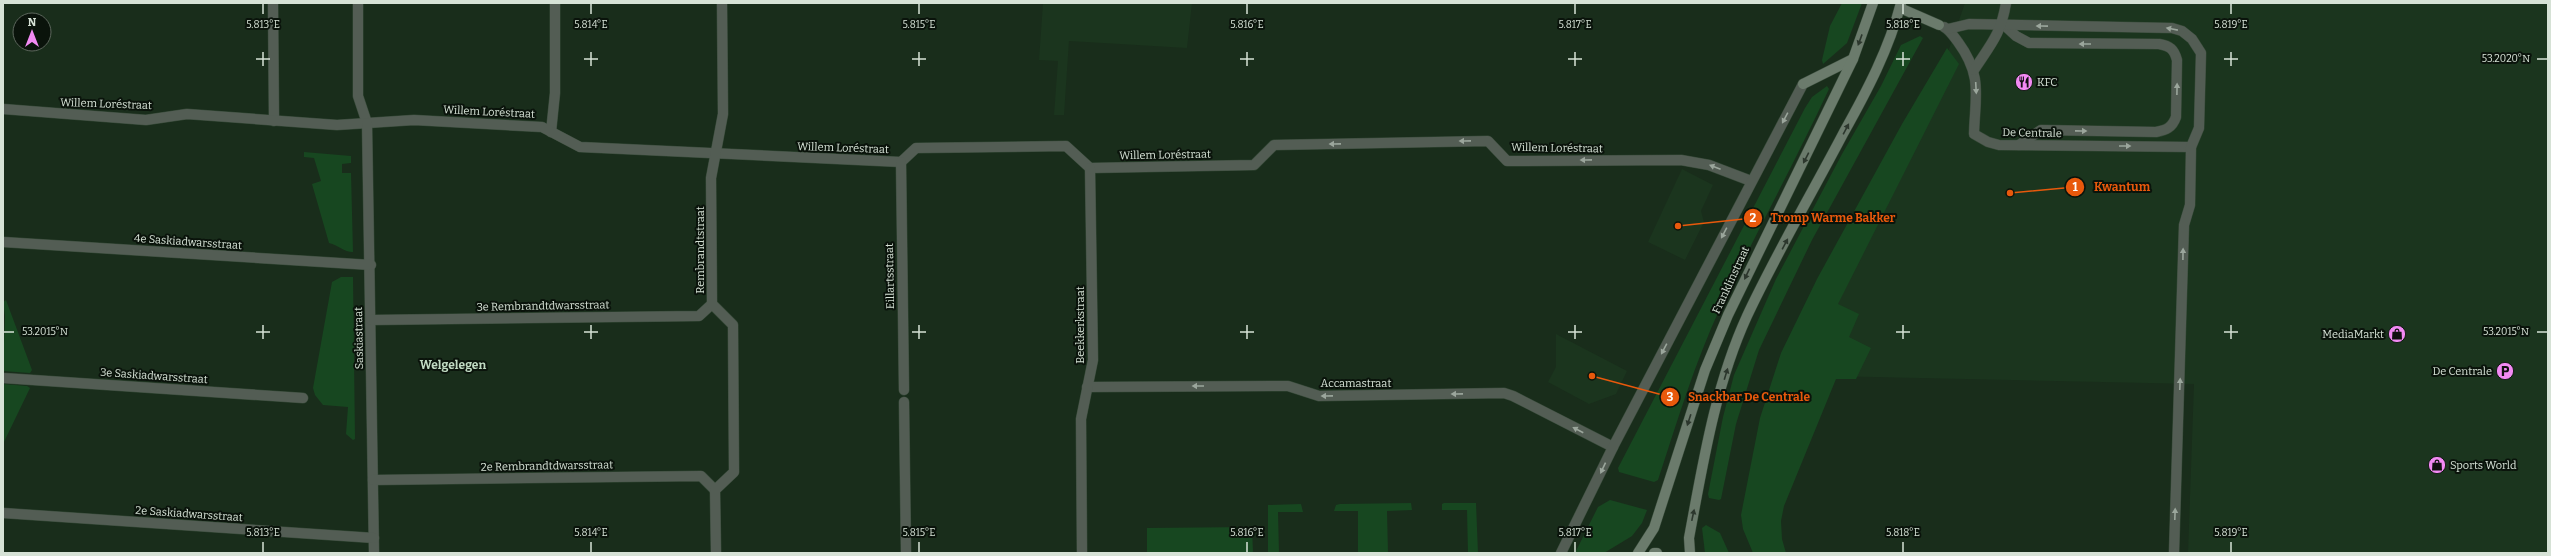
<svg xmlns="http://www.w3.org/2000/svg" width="2551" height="556" font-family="Bitter,serif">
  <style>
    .built { fill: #1b351e }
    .green { fill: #174720 }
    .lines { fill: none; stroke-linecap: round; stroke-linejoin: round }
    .lane-casing { stroke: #374a39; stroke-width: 11 }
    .street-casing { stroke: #374a39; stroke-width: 11 }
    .secondary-casing { stroke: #374a39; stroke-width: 11 }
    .lane { stroke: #535d54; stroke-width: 10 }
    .street { stroke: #535d54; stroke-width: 10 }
    .secondary { stroke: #6b7b6c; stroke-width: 10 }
    .oneway { fill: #9ba69c }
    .oneway2 { fill: #2c372d }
    .ticks { fill: none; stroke: #d6e2d6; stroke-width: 1.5 }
    .labels { text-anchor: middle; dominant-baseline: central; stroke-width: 4; stroke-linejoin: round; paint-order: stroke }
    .poi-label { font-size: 11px; fill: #d6e2d6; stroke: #0a130b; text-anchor: start }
    .street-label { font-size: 11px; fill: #d6e2d6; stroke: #0a130b }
    .neighbourhood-label { font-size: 12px; font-weight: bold; fill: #c0dac2; stroke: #0a130b }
    .ticks-label { font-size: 10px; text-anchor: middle; fill: #d6e2d6; stroke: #0a130b; stroke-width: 4; stroke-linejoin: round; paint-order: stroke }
    .leader { fill: none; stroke: #e8590c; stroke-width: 1.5 }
    .callout-dot { fill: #e8590c; stroke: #0a130b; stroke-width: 1.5 }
    .mark-label { font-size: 12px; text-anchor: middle; font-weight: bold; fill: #fff }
    .callout-label { font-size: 12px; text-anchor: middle; font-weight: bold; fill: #e8590c; stroke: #0a130b; stroke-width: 4; stroke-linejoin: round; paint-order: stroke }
  </style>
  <rect width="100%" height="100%" fill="#192d1b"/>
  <g class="built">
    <path d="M1043,3h149l-5,45 -118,-7 -5,74h-10l4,-54 -19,-1z"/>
    <path d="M1965,3h583v550h-360l6,-169 -367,-8 5,-78 94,-183z"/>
    <path d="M1682,169l31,16 -12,26 3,11 -19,38 -37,-18z"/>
    <path d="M1556,334l71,37 -11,23 -27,10 -41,-22 8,-15z"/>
  </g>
  <g class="green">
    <path d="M1842,3h20l-15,40 -24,21 -1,-4 8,-34z"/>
    <path d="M1920,36l3,2 -111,202 -53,110 -23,74 -15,75 -2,1 -10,-2 -1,-4 15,-77 11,-42 42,-96 66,-125 39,-68 20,-41z"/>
    <path d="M1947,48l12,16 -121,240 21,10 -10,23 22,11 -15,31h-20l-52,127 -3,15 1,18 4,14h-33l-10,-24 -2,-14 19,-97 21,-65 36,-74 85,-155z"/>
    <path d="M1827,86l2,3c-34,73 -73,144 -108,217 -26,56 -44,116 -63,174l-4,2 -35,-10 -1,-4 187,-360 7,-11z"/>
    <path d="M304,152l47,4v7l-9,1v9h9l2,79c-9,0 -15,-7 -24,-9l-17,-59 9,-3 -7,-23 -10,-1z"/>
    <path d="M341,277h12l2,162 -2,1 -7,-6 2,-27 -25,-2 -8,-10 -2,-7 19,-106z"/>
    <path d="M6,300l26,70 -2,3 -27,-2 2,-55 -2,-14z"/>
    <path d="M3,384l24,2 3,2 -27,56z"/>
    <path d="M1610,500l37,10 -5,13 -10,13 -28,17h-29l23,-46z"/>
    <path d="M1411,503l1,7 -25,1 1,42h-30v-42h-24l2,-6 4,-1z"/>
    <path d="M1444,503h32l2,50h-10l-1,-43h-25v-6z"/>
    <path d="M1301,504l2,8h-25l1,41h-11v-48z"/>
    <path d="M1706,525l14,8 9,20h-24l-3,-25z"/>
    <path d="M1252,527l1,26h-106v-25z"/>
  </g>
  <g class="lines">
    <defs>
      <g id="lane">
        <path d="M358,3v93l9,27"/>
        <path d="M2003,24l13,12 13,7 130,1c11,2 15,5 18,16l-1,57c-4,11 -10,13 -20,15l-115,-2 -22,15"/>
        <path d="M1944,27c6,3 10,10 14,15 25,34 17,54 16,92l14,8 11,3 192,2"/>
        <path d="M1948,29l21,-5 203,4 10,3 10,8 9,14 -2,75 -8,19 -1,58 -6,20 -10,328"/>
        <path d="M1974,70c17,-26 27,-36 32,-67"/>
        <path d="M551,132l4,-39v-90"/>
      </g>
      <g id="street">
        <path d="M273,3l1,118"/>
        <path d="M3,109l143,11 41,-6 150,11 77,-5 128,7 38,20 321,15 15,-14 150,-2 24,22 164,-3 20,-20 214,-4 19,20 174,-1 28,5 42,16"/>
        <path d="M367,123l7,430"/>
        <path d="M901,162l3,228"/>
        <path d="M3,242l368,23"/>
        <path d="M371,320l328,-4 13,-12"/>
        <path d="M3,378l300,20"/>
        <path d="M1087,387l201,-1 31,10 185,-3 9,3 100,51"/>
        <path d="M904,402l2,151"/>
        <path d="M373,480l328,-4 14,14"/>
        <path d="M3,513l371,25"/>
        <path d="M716,553l-1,-63 19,-18 -1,-147 -21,-21 -1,-126 12,-64 -1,-111"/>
        <path d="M1082,553l-1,-134 12,-59 -3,-192"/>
        <path d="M1561,553l52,-106 190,-363"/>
      </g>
      <g id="secondary">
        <path d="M1900,8l39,17"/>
        <path d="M1803,84l50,-25"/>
        <path d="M1638,553l16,-25 51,-158 23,-55 125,-256 20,-56"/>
        <path d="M1654,553h3"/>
        <path d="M1690,553l-1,-15c14,-75 26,-152 58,-222 29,-62 65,-123 97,-184 23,-41 45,-83 57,-129"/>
      </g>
    </defs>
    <use href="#lane" class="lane-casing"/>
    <use href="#street" class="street-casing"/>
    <use href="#secondary" class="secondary-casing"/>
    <use href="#lane" class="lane"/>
    <use href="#street" class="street"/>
    <use href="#secondary" class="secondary"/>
  </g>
  <defs><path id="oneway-solid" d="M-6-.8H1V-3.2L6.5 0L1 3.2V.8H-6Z"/></defs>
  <g class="oneway">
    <use href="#oneway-solid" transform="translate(2042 26) rotate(-179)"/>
    <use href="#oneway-solid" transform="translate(2172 29) rotate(-169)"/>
    <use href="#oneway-solid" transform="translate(2085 44) rotate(-180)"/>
    <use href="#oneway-solid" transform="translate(1976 88) rotate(87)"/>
    <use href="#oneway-solid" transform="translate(2177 89) rotate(-89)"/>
    <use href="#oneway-solid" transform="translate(1785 118) rotate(118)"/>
    <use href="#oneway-solid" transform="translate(2081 131) rotate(1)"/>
    <use href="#oneway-solid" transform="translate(1465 141) rotate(179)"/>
    <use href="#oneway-solid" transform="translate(1335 144) rotate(179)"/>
    <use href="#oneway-solid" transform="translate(2125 146)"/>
    <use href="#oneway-solid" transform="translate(1586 160) rotate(179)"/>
    <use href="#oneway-solid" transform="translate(1715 167) rotate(-159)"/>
    <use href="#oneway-solid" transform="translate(1724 233) rotate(118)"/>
    <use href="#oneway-solid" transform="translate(2183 254) rotate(-89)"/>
    <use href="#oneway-solid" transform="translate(1664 349) rotate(118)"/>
    <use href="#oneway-solid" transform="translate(2180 384) rotate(-88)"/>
    <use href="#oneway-solid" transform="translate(1198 386) rotate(180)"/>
    <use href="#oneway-solid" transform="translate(1457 394) rotate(179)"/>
    <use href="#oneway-solid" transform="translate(1327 396) rotate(179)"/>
    <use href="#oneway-solid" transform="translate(1578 430) rotate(-152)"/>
    <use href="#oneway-solid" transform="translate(1603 468) rotate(115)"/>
    <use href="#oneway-solid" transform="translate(2175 514) rotate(-88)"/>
  </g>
  <g class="oneway2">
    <use href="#oneway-solid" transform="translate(1860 40) rotate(110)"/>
    <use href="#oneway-solid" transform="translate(1846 129) rotate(-62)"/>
    <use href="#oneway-solid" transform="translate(1806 158) rotate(117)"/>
    <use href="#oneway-solid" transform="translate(1785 244) rotate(-62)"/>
    <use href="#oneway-solid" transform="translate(1747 274) rotate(115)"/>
    <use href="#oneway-solid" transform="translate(1726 374) rotate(-73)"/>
    <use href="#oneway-solid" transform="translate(1689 420) rotate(108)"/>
    <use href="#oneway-solid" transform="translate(1693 515) rotate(-78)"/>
  </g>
  <path class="ticks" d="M263,4v10M591,4v10M919,4v10M1247,4v10M1575,4v10M1903,4v10M2231,4v10M263,52v14M591,52v14M919,52v14M1247,52v14M1575,52v14M1903,52v14M2231,52v14M256,59h14M584,59h14M912,59h14M1240,59h14M1568,59h14M1896,59h14M2224,59h14M2537,59h10M263,325v14M591,325v14M919,325v14M1247,325v14M1575,325v14M1903,325v14M2231,325v14M4,332h10M256,332h14M584,332h14M912,332h14M1240,332h14M1568,332h14M1896,332h14M2224,332h14M2537,332h10M263,542v10M591,542v10M919,542v10M1247,542v10M1575,542v10M1903,542v10M2231,542v10"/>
  <defs>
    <symbol id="restaurant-disc" viewBox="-11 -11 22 22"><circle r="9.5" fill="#f28af3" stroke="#0a130b"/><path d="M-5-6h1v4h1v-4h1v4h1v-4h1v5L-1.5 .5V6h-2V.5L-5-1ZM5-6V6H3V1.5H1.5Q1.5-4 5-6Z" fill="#111"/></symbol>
    <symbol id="shop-disc" viewBox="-11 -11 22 22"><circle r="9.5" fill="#f28af3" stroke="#0a130b"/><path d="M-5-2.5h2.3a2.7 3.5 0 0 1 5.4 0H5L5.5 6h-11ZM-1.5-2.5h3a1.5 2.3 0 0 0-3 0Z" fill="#111"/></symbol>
    <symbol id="parking-disc" viewBox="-11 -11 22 22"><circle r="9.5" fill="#f28af3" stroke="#0a130b"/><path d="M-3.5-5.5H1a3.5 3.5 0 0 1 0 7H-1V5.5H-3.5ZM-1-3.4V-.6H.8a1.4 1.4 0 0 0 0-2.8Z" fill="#111"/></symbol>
  </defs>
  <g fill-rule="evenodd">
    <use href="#restaurant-disc" x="2014" y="72" width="20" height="20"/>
    <use href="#shop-disc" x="2387" y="324" width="20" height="20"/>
    <use href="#parking-disc" x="2495" y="361" width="20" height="20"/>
    <use href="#shop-disc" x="2427" y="455" width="20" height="20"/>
  </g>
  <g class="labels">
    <g class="poi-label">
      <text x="2037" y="82">KFC</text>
      <text x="2384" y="334" text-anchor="end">MediaMarkt</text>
      <text x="2492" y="371" text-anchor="end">De Centrale</text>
      <text x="2450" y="465">Sports World</text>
    </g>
    <g class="street-label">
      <text transform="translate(106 104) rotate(2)">Willem Loréstraat</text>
      <text transform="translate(489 112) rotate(3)">Willem Loréstraat</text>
      <text transform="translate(2032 133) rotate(1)">De Centrale</text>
      <text transform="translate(843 148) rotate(2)">Willem Loréstraat</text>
      <text transform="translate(1557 148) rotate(1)">Willem Loréstraat</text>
      <text transform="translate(1165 155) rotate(-1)">Willem Loréstraat</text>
      <text transform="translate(188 242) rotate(4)">4e Saskiadwarsstraat</text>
      <text transform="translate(700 250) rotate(-90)">Rembrandtstraat</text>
      <text transform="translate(890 276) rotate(-91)">Eillartsstraat</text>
      <text transform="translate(1731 280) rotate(-65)">Franklinstraat</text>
      <text transform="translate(543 306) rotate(-1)">3e Rembrandtdwarsstraat</text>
      <text transform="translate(1080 325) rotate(-90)">Beekkerkstraat</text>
      <text transform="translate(359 338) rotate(-91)">Saskiastraat</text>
      <text transform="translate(154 376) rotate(4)">3e Saskiadwarsstraat</text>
      <text x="1356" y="383">Accamastraat</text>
      <text transform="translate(547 466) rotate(-1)">2e Rembrandtdwarsstraat</text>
      <text transform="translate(189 514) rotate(4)">2e Saskiadwarsstraat</text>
    </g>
    <g class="neighbourhood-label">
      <text x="453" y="365">Welgelegen</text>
    </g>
  </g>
  <g class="ticks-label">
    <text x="263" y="28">5.813°E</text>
    <text x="591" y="28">5.814°E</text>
    <text x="919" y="28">5.815°E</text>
    <text x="1247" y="28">5.816°E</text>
    <text x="1575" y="28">5.817°E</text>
    <text x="1903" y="28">5.818°E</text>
    <text x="2231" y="28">5.819°E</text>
    <text x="2506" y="62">53.2020°N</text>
    <text x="45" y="335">53.2015°N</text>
    <text x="2506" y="335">53.2015°N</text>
    <text x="263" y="536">5.813°E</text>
    <text x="591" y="536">5.814°E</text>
    <text x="919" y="536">5.815°E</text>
    <text x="1247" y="536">5.816°E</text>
    <text x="1575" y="536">5.817°E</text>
    <text x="1903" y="536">5.818°E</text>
    <text x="2231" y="536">5.819°E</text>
  </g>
  <path class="leader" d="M2010 193L2075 187M1678 226L1753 218M1592 376L1670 397"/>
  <g class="callout-dot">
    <circle cx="2010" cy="193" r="4"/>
    <circle cx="1678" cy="226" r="4"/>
    <circle cx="1592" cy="376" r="4"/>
    <circle cx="2075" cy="187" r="10"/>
    <circle cx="1753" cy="218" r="10"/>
    <circle cx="1670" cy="397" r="10"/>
  </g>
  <g class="mark-label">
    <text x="2075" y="191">1</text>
    <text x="1753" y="222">2</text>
    <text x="1670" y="401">3</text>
  </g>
  <g class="callout-label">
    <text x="2122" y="191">Kwantum</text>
    <text x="1833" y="222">Tromp Warme Bakker</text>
    <text x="1749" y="401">Snackbar De Centrale</text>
  </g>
  <rect width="2551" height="556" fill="none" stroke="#d6e2d6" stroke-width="8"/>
  <g transform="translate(32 32)"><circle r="19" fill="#0a130b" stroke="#5c665c"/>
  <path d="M0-3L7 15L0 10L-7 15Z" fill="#f28af3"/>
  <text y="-6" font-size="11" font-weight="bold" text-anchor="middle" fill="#d6e2d6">N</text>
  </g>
</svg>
